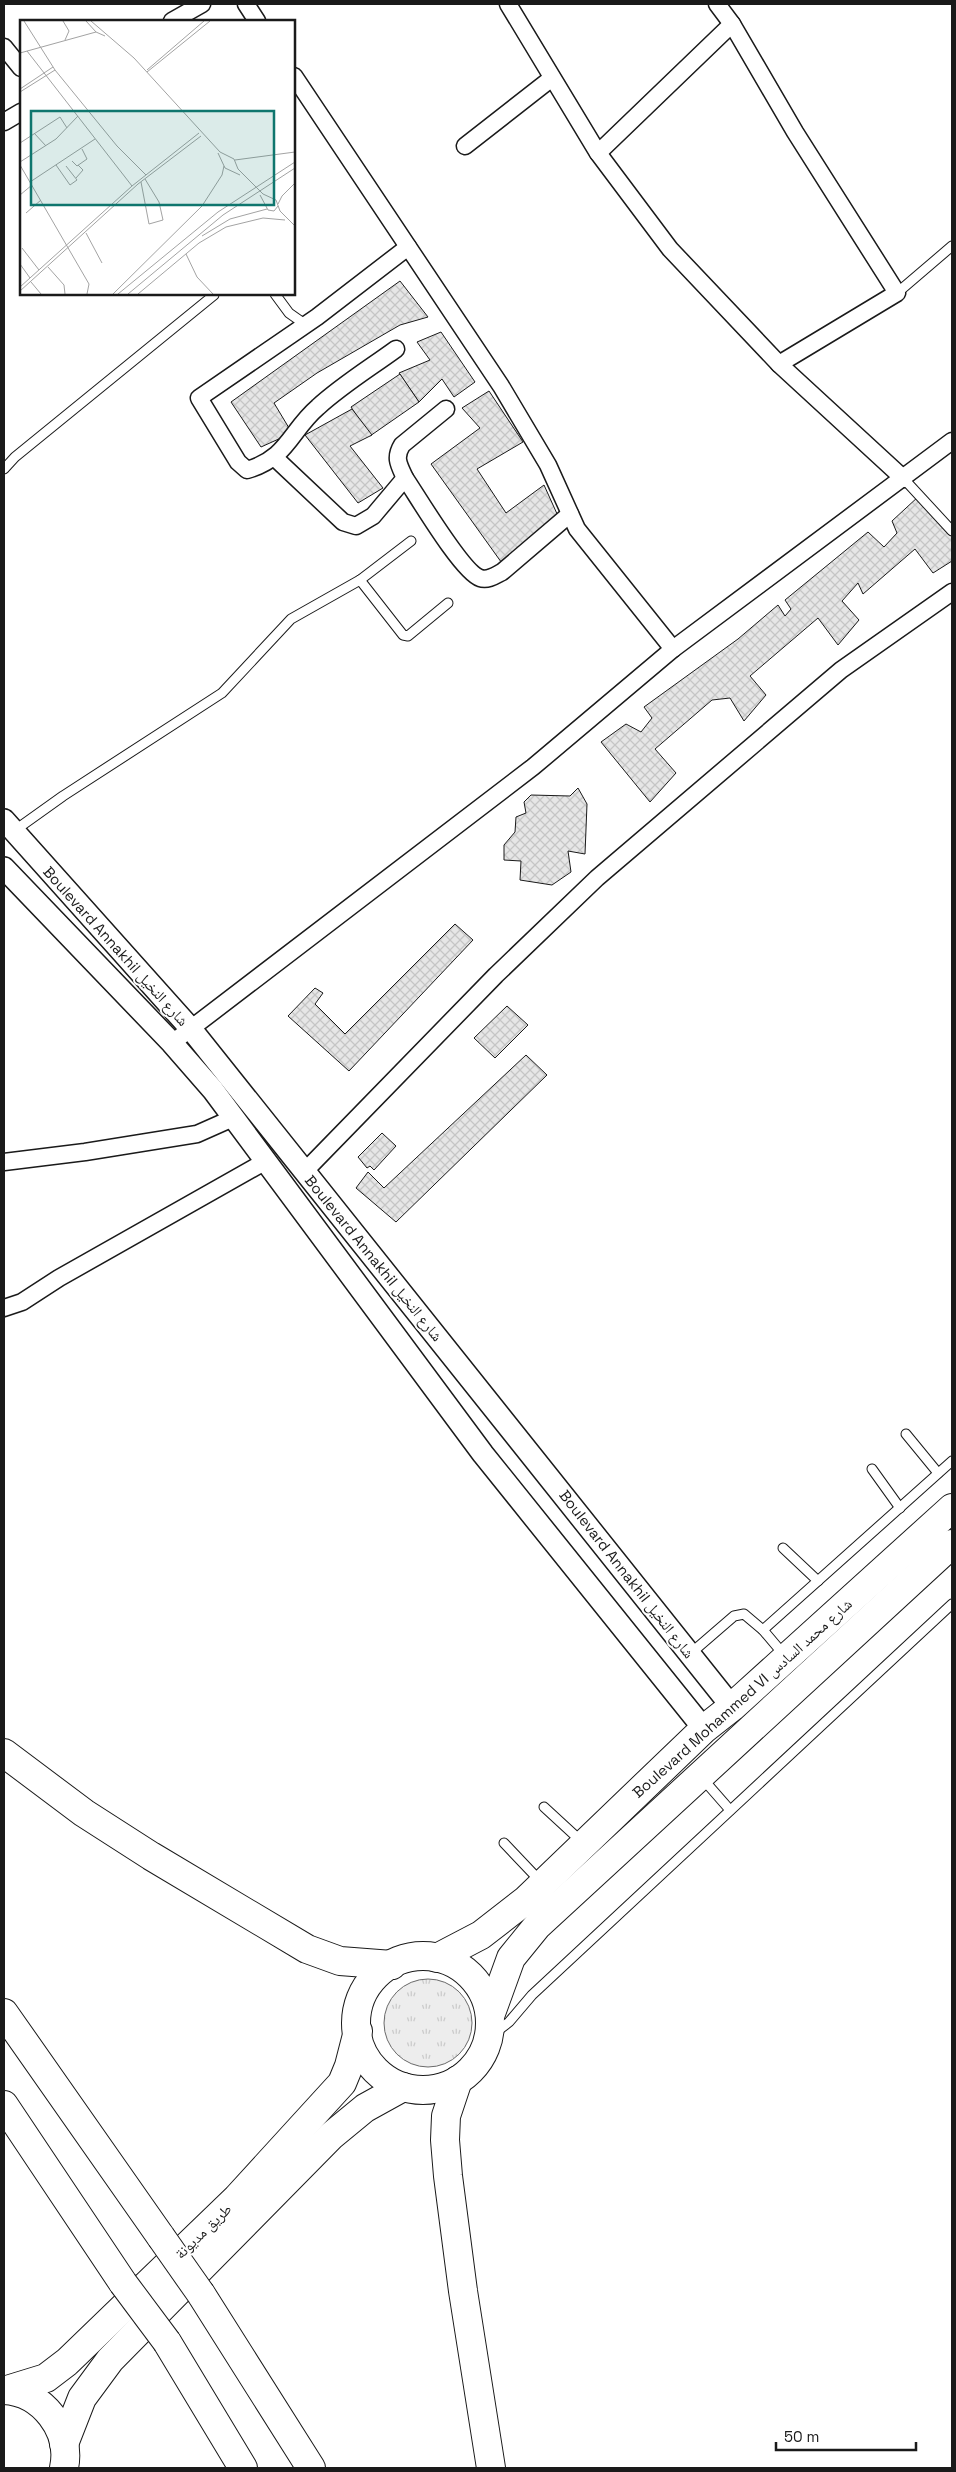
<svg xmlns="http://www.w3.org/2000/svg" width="956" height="2472" font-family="'Space Grotesk','Noto Naskh Arabic',sans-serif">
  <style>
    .grass { fill: url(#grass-tufts); stroke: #6a6a6a }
    .building { fill: url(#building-cross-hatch); stroke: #1a1a1a }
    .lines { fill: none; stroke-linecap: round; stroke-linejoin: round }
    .service-casing { stroke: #1a1a1a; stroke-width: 11 }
    .minor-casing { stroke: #1a1a1a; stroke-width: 19 }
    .tertiary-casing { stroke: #1a1a1a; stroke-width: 24 }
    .trunk-casing { stroke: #1a1a1a; stroke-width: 30 }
    .motorway-casing { stroke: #1a1a1a; stroke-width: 30 }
    .service { stroke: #fff; stroke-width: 9 }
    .minor { stroke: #fff; stroke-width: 16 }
    .tertiary { stroke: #fff; stroke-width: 21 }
    .trunk { stroke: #fff; stroke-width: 28 }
    .motorway { stroke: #fff; stroke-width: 28 }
    .motorway-bridge-casing { stroke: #1a1a1a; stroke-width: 30; stroke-linecap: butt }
    .motorway-bridge { stroke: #fff; stroke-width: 28 }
    .labels { text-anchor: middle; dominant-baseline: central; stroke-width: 4; stroke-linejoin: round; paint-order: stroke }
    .street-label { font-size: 15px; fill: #1a1a1a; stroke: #fff }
    .inset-road { fill: none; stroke: #a3a3a3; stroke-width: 1 }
    .view { fill: #0f766e; fill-opacity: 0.15; stroke: #0f766e; stroke-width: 2.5 }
    .inset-edge { fill: none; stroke: #1a1a1a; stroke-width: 2.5 }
  </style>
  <defs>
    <pattern id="grass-tufts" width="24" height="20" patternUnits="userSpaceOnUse" patternTransform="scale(1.25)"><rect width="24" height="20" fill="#ededed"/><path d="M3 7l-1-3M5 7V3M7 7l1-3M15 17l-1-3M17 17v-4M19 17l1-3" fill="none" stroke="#cbcbcb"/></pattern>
    <pattern id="building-cross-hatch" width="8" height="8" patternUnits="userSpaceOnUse" patternTransform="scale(1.25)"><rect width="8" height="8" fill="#e6e6e6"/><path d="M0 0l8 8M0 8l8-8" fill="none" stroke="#c5c5c5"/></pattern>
  </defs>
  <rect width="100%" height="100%" fill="#fff"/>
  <circle class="grass" cx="428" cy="2023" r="44"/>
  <g class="building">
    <path d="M400,281l28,36 -28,8 -83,48 -43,30 18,30 -31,14 -30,-45z"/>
    <path d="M441,332l34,50 -21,15 -12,-18 -23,23 -20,-29 31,-13 -13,-18z"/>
    <path d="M400,374l19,28 -49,34 -19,-29z"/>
    <path d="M489,391l34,51 -46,27 29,44 38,-28 14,31 -54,50 -73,-102 49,-36 -18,-20z"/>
    <path d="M352,409l20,26 -22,11 33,42 -25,15 -53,-68z"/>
    <path d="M919,496l33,35v30l-19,12 -18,-24 -52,45 -5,-11 -16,18 17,19 -21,25 -20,-27 -68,58 16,19 -22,26 -14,-23 -18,2 -57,49 21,24 -26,29 -49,-60 25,-18 15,8 11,-14 -8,-11 94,-68 40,-34 7,11 6,-7 -6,-9 83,-68 16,15 13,-14 -5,-12z"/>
    <path d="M578,788l9,16 -2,50 -17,-3 3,21 -19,13 -32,-5 1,-19 -17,-1v-15l11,-13 1,-15 10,-4 -2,-11 7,-7 39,1z"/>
    <path d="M455,924l18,16 -124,131 -61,-55 27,-28 8,5 -8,11 30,30z"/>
    <path d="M507,1006l21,19 -33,33 -21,-20z"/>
    <path d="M526,1055l21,20 -151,147 -40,-34 12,-16 16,16z"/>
    <path d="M382,1133l14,13 -22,24 -4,-4 -3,2 -9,-11z"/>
  </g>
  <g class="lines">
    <defs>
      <g id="service">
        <path d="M897,293l55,-47"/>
        <path d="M275,294l14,19 17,12"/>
        <path d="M4,469l11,-12 199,-162"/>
        <path d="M904,479l48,52"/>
        <path d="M360,580l43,55 5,1 40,-33"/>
        <path d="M14,831l49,-35 159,-103 69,-74 69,-39 51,-39"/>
        <path d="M906,1434l32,39"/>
        <path d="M872,1469l28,39"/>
        <path d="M783,1548l35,33"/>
        <path d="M763,1630l189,-169"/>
        <path d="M690,1654l44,-38 10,-2 19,16 22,26"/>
        <path d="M702,1778l28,32"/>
        <path d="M544,1807l38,35"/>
        <path d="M504,1843l37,39"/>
        <path d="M488,2038l21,-16 23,-27 420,-391"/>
      </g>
      <g id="minor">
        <path d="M246,4l11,17"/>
        <path d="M508,4l90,149 72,96 109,115 125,115"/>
        <path d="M717,4l15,20 63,108 102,161 -118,71"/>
        <path d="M172,21l30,-17"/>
        <path d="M4,47l17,21"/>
        <path d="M294,76l207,310 47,79 29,64 96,120"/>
        <path d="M4,122l17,-10"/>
        <path d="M465,146l87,-68"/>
        <path d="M598,153l134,-129"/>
        <path d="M396,349c-26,19 -54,36 -78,58 -28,24 -30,51 -71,63l-9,-8 -39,-64 118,-81 91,-70"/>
        <path d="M446,409l-44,36c-8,13 -3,20 3,33 13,19 57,94 75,100 8,3 16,-3 22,-6l68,-58"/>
        <path d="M274,457l69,65 13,4 17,-10 32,-38"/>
        <path d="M172,1043l361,-276 140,-118 279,-208"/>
        <path d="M4,1162l81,-10 112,-18 36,-16"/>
        <path d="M305,1171l191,-196 101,-97 244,-208 111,-78"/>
        <path d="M4,1308l18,-6 37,-24 207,-117"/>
      </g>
      <g id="tertiary">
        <path d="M4,820l187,209 541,678"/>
        <path d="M4,868l168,175 41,47 270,364 221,275"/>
      </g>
      <g id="trunk">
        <circle cx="423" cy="2023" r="67"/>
        <path d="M437,1958l44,-23 45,-35 178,-171 28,-22 220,-199"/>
        <path d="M490,2016l21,-58 26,-32 415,-382"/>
        <path d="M4,2390c38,2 68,40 60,78"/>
        <path d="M7,2390l39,-12 21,-16 170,-164 105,-115 7,-17 9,-35"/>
        <path d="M64,2444l18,-46 28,-38 221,-224 34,-28 38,-21"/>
      </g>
      <g id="motorway">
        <path d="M4,1753l80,60 67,43 156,93 33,12 52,4"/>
        <path d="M4,2013l157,224"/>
        <path d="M458,2080l-12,36 -1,24 3,36 15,115 28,177"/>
        <path d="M4,2105l119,178"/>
        <path d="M201,2294l110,174"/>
        <path d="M167,2342l76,126"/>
      </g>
    </defs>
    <use href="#service" class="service-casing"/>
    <use href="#minor" class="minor-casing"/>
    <use href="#tertiary" class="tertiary-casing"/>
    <use href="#trunk" class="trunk-casing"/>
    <use href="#motorway" class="motorway-casing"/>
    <use href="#service" class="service"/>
    <use href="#minor" class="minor"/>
    <use href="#tertiary" class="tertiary"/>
    <use href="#trunk" class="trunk"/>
    <use href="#motorway" class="motorway"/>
    <defs>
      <g id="motorway-bridge">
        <path d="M161,2237l40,57"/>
        <path d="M123,2283l44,59"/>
      </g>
    </defs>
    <use href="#motorway-bridge" class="motorway-bridge-casing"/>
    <use href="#motorway-bridge" class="motorway-bridge"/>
  </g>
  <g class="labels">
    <g class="street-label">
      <text transform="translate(116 946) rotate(48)">Boulevard Annakhil شارع النخيل</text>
      <text transform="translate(374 1258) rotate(51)">Boulevard Annakhil شارع النخيل</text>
      <text transform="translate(627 1574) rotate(52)">Boulevard Annakhil شارع النخيل</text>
      <text transform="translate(742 1698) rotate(-42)">Boulevard Mohammed VI شارع محمد السادس</text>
      <text transform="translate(203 2231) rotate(-44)">طريق مديونة</text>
    </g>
  </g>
  <g transform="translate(20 20)">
    <rect width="275" height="275" fill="#fff"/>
    <path class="inset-road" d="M4,1l31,49 62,76 29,29M43,1l6,10 -4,9M66,1l10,11 9,4M71,1l43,37 86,94 14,7 4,10 25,25 13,6 4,11 15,15M7,31l105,135M0,33l76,-21M127,50l57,-49M127,52l63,-51M0,69l33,-22M0,72l35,-22M14,113l12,13M0,123l40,-26 7,11M198,133l7,15 15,7M215,140l60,-8M52,141l5,5 10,-7 -5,-10M0,142l36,-23 22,-23M0,145l69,119 -2,10M36,145l14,20 7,-5 -11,-14M56,158l7,-8 -5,-5M10,162l65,-43M121,162l8,42 14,-4 -4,-18 -14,-23M0,175l12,-10M240,175l8,15 6,1 4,-5M258,184l4,-8 13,-13M6,193l15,-13M66,213l16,30M182,216l28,-17 37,-10M2,228l17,22M166,234l11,23 16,17M0,244l10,14M28,247l16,18 1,9M11,262l10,12M0,267l112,-101 67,-53M0,271l118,-107 63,-48M93,274l89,-88 20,-31 2,-9M98,274l100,-82 77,-50M108,274l95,-79 72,-47M118,274l61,-51 27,-16 37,-9 22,2"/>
    <path class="view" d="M11,91h243v94h-243z"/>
    <rect width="275" height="275" class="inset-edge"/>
  </g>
  <rect width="956" height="2472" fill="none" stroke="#1a1a1a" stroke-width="10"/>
  <path d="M776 2442v8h140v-8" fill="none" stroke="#1a1a1a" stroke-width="2.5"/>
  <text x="784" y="2442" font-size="15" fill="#1a1a1a" stroke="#ffffff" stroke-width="4" paint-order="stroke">50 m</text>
</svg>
